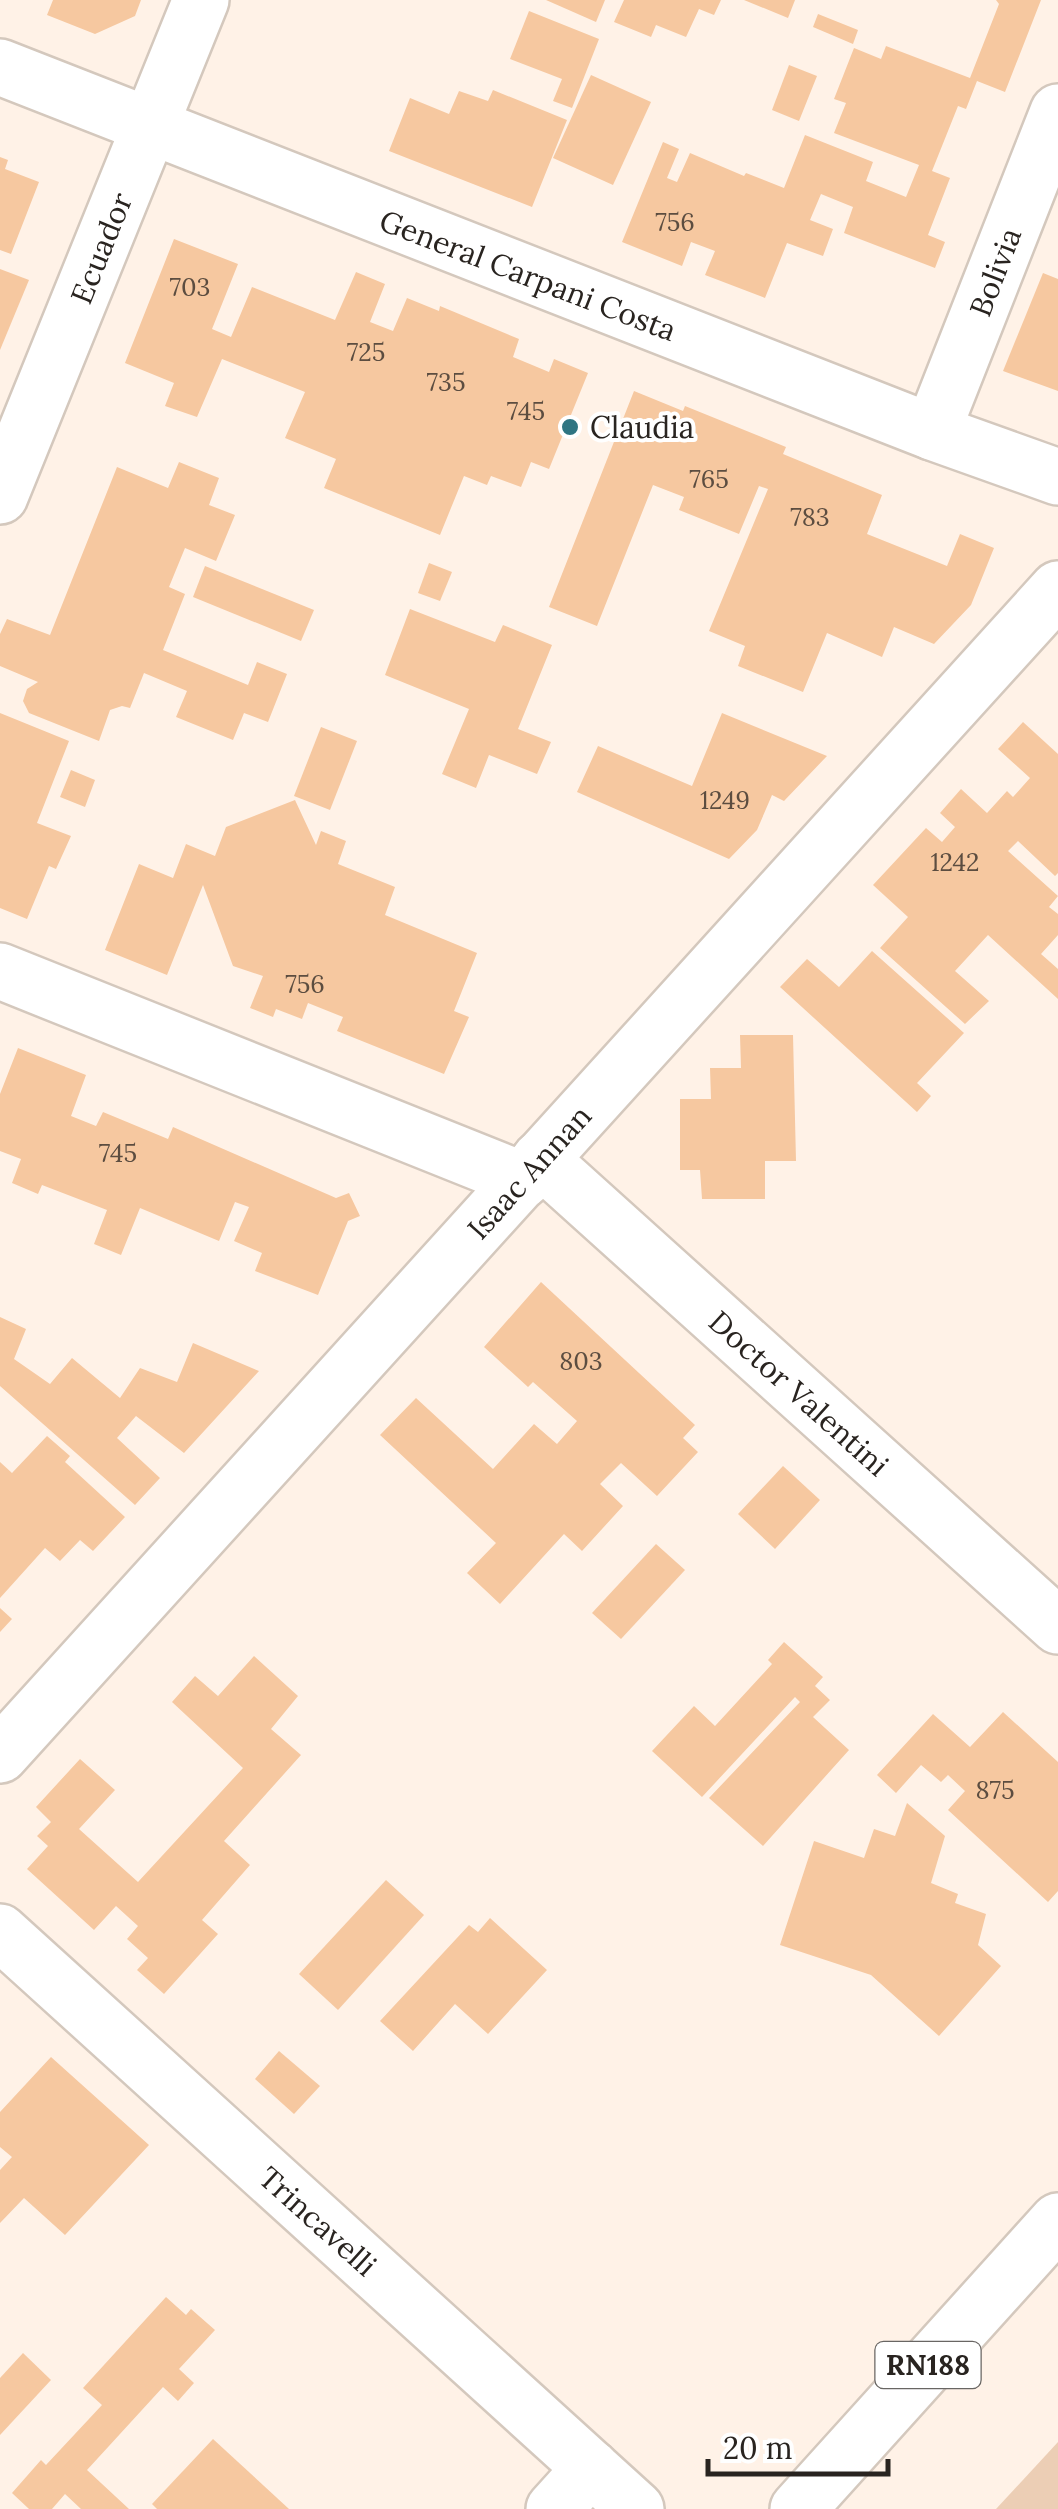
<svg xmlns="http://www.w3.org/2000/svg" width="1058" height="2509" font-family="Lora,serif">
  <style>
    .green { fill: #ecceb5 }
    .building { fill: #f6c8a0 }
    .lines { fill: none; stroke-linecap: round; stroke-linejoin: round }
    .minor-casing { stroke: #d4c8bd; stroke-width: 60 }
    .highway-casing { stroke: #d4c8bd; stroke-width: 60 }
    .minor { stroke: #fff; stroke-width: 55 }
    .highway { stroke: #fff; stroke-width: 55 }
    .poi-dot { fill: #2f7582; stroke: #fff; stroke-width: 4 }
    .labels { text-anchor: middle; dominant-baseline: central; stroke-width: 8; stroke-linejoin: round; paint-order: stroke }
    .number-label { font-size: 25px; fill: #5c4d40 }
    .shield { fill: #fff; stroke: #696663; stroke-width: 2.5 }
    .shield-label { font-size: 28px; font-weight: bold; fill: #292420 }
    .street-label { font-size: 30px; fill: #292420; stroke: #fff }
    .poi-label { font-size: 30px; fill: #292420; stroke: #fff; text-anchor: start }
  </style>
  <rect width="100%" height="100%" fill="#fff2e7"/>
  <path class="green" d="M1058,2442v67h-62z"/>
  <g class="building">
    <path d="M53,0h88l-6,16 -40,18 -48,-19z"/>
    <path d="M546,0h59l-9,22z"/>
    <path d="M624,0h97l-7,15 -15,-6 -13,28 -30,-12 -5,12 -37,-15z"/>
    <path d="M744,0h51l-7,18z"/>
    <path d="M996,0h45l-36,92 -28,-11 -11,28 -8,-3 -26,65 18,7 -22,57 17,7 -10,26 -91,-35 9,-26 -32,-13 -11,26 23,9 -10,27 -36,-13 -22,55 -60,-23 10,-24 -24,-9 -9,24 -60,-24 41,-100 16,7 -12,29 10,4 13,-29 54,23 2,-3 38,15 21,-53 68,27 -7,19 40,16 13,-32 -85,-32 12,-30 -12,-4 20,-51 27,11 5,-13 84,32 29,-74z"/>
    <path d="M529,11l70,28 -27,69 -19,-7 9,-22 -52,-20z"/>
    <path d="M818,14l40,16 -5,14 -40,-17z"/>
    <path d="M789,65l28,11 -18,45 -27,-11z"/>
    <path d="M591,75l60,27 -38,83 -60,-27z"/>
    <path d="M493,90l74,30 -35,87 -143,-56 21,-53 39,16 10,-23 29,10z"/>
    <path d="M0,157l8,3 -3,9 34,13 -28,72 -11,-4z"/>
    <path d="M174,239l64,25 -26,65 19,8 21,-50 83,33 21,-48 29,12 -15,38 23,9 14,-33 32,13 1,-5 79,33 -6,18 36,15 5,-13 34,14 -39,96 -18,-7 -10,25 -30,-11 -4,9 -23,-9 -24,59 -116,-47 12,-29 -51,-21 20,-46 -83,-33 -25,58 -32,-11 9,-23 -49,-20z"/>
    <path d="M0,269l29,11 -29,70z"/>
    <path d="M1043,273l15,6v112l-55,-20z"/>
    <path d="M634,391l49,20 2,-5 101,41 -3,7 99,41 -15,39 80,32 13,-32 34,14 -23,57 -37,39 -40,-17 -12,30 -55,-24 -24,59 -65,-26 7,-20 -36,-15 59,-142 -9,-3 -20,48 -60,-24 5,-13 -31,-12 -56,141 -48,-19z"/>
    <path d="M179,462l40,16 -10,27 26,10 -19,46 -31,-13 -16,39 16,7 -22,56 85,35 9,-23 30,12 -19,48 -24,-9 -11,27 -57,-23 11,-26 -43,-18 -14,35 -8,-2 -12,4 -11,31 -70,-28 -6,-12 4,-12 11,-7 -38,-16v-32l7,-15 43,16 67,-168 51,21z"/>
    <path d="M429,563l23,9 -12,29 -22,-8z"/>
    <path d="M205,566l109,44 -13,31 -108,-44z"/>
    <path d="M410,609l85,33 8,-17 49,20 -34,84 33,13 -14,32 -48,-19 -13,33 -34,-14 27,-65 -84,-34z"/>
    <path d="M0,713l69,28 -32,82 34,13 -15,33 -7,-3 -22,53 -27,-11z"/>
    <path d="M722,713l105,43 -43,45 -12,-6 -15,35 -28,29 -152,-67 21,-46 94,40z"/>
    <path d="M1023,722l35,32v119l-3,3 -37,-35 -10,10 50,45 -9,11 9,7v21l-17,19 17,15v30l-70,-64 -33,36 34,30 -24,23 -85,-76 28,-31 -35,-32 53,-57 16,14 13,-15 -15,-14 21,-24 26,24 20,-22 6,6 17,-19 -32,-29z"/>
    <path d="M321,727l36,14 -27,69 -36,-14z"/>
    <path d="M71,770l24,10 -10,27 -25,-10z"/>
    <path d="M295,800l21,45 5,-14 25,10 -8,23 57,23 -10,28 92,38 -23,58 15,6 -25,57 -107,-43 6,-14 -35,-14 -6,16 -26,-10 -3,8 -23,-9 13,-32 -30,-10 -30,-81 -36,90 -62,-25 34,-86 34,14 13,-34 29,12 11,-29z"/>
    <path d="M872,951l92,82 -47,50 14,13 -14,16 -137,-125 27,-28 32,28z"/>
    <path d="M740,1035h53l3,126h-31v38h-63l-2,-29h-20v-71h31l-1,-31h31z"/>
    <path d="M18,1048l68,27 -15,41 25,10 7,-14 65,27 5,-12 163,71 13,-5 11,23 -12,5 -30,74 -63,-24 7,-18 -28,-12 15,-34 -14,-5 -16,39 -79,-33 -19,47 -27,-11 13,-34 -65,-25 -4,9 -26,-11 9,-24 -21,-8v-57z"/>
    <path d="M541,1282l154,143 -12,13 15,14 -41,44 -36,-33 -21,21 23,22 -41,45 -18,-17 -64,70 -33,-31 29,-30 -116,-108 36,-37 77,71 41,-45 23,20 20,-23 -44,-39 -5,5 -44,-40z"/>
    <path d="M0,1317l26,12 -12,30 36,25 22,-26 48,40 20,-30 37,14 16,-39 66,28 -75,82 -48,-37 -19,22 43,40 -25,27 -135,-119z"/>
    <path d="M47,1436l23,20 -5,6 60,55 -32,34 -13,-11 -20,21 -15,-13 -45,50v-136l12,11z"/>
    <path d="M783,1466l37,34 -45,49 -37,-35z"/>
    <path d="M656,1544l29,26 -64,69 -29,-26z"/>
    <path d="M0,1608l12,11 -12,13z"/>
    <path d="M784,1642l39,35 -8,9 15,14 -17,17 36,33 -86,96 -54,-48 91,-96 -5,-5 -93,100 -50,-46 42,-45 21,20 57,-62 -4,-4z"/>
    <path d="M254,1656l44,40 -27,33 30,26 -77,86 26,24 -48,55 16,14 -54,60 -27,-24 11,-12 -21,-19 11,-13 -22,-20 -22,24 -67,-61 21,-23 -11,-10 14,-14 -15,-15 44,-48 35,31 -36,39 59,53 105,-114 -71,-66 23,-26 23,20z"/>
    <path d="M1003,1712l55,50v129l-10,11 -100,-92 17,-19 -17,-16 -7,7 -20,-17 -25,28 -19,-18 56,-61 37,33z"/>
    <path d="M907,1803l38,33 -14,47 27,11 -3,9 31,11 -8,31 23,21 -62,70 -68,-61 -91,-30 34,-104 50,17 10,-29 21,7z"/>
    <path d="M386,1880l38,35 -86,95 -39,-36z"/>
    <path d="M490,1918l57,52 -59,64 -33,-30 -42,47 -33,-30 89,-96 9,7z"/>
    <path d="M279,2051l41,35 -26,28 -39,-35z"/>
    <path d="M51,2057l98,88 -84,90 -41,-37 -24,25v-53l12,-13 -12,-10v-35z"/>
    <path d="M166,2297l20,18 5,-6 24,21 -36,39 15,14 -16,18 -15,-14 -76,83 42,39h-48l-16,-15 -13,15h-23l-17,-16 29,-33 5,5 56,-60 -19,-17z"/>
    <path d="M23,2353l28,27 -51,55v-57z"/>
    <path d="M213,2439l76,70h-132l-5,-5z"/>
  </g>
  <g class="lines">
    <defs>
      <g id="minor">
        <path d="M0,67l932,365 126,45"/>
        <path d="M932,432l126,-320"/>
        <path d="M0,496l201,-496"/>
        <path d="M0,971l523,209"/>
        <path d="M540,1159l518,467"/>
        <path d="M0,1755l1058,-1166"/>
        <path d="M0,1932l636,577"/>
        <path d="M554,2509l37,-41"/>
      </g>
      <path id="highway" d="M798,2509l260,-288"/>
    </defs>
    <use href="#minor" class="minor-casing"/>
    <use href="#highway" class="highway-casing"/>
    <use href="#minor" class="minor"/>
    <use href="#highway" class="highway"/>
  </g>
  <circle class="poi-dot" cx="570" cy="427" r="10"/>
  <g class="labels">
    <g class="number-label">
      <text x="675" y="222">756</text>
      <text x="190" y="287">703</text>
      <text x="366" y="352">725</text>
      <text x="446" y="382">735</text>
      <text x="526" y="411">745</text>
      <text x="709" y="479">765</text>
      <text x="810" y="517">783</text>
      <text x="725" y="800">1249</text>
      <text x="955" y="862">1242</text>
      <text x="305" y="984">756</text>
      <text x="118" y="1153">745</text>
      <text x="581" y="1361">803</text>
      <text x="995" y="1790">875</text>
    </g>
    <rect class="shield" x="875.5" y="2342" width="105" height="46" rx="8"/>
    <g class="shield-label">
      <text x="928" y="2365">RN188</text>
    </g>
    <g class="street-label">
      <text transform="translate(101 248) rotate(-68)">Ecuador</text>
      <text transform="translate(995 272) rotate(-69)">Bolivia</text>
      <text transform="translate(528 275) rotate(21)">General Carpani Costa</text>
      <text transform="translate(529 1172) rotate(-48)">Isaac Annan</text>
      <text transform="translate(799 1393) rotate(42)">Doctor Valentini</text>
      <text transform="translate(318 2221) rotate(42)">Trincavelli</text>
    </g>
    <g class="poi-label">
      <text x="590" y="427">Claudia</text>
    </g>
  </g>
  <path d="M708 2459v15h180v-15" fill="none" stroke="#292420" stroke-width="5"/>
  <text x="723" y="2459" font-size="30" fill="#292420" stroke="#ffffff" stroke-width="8" paint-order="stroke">20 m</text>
</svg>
